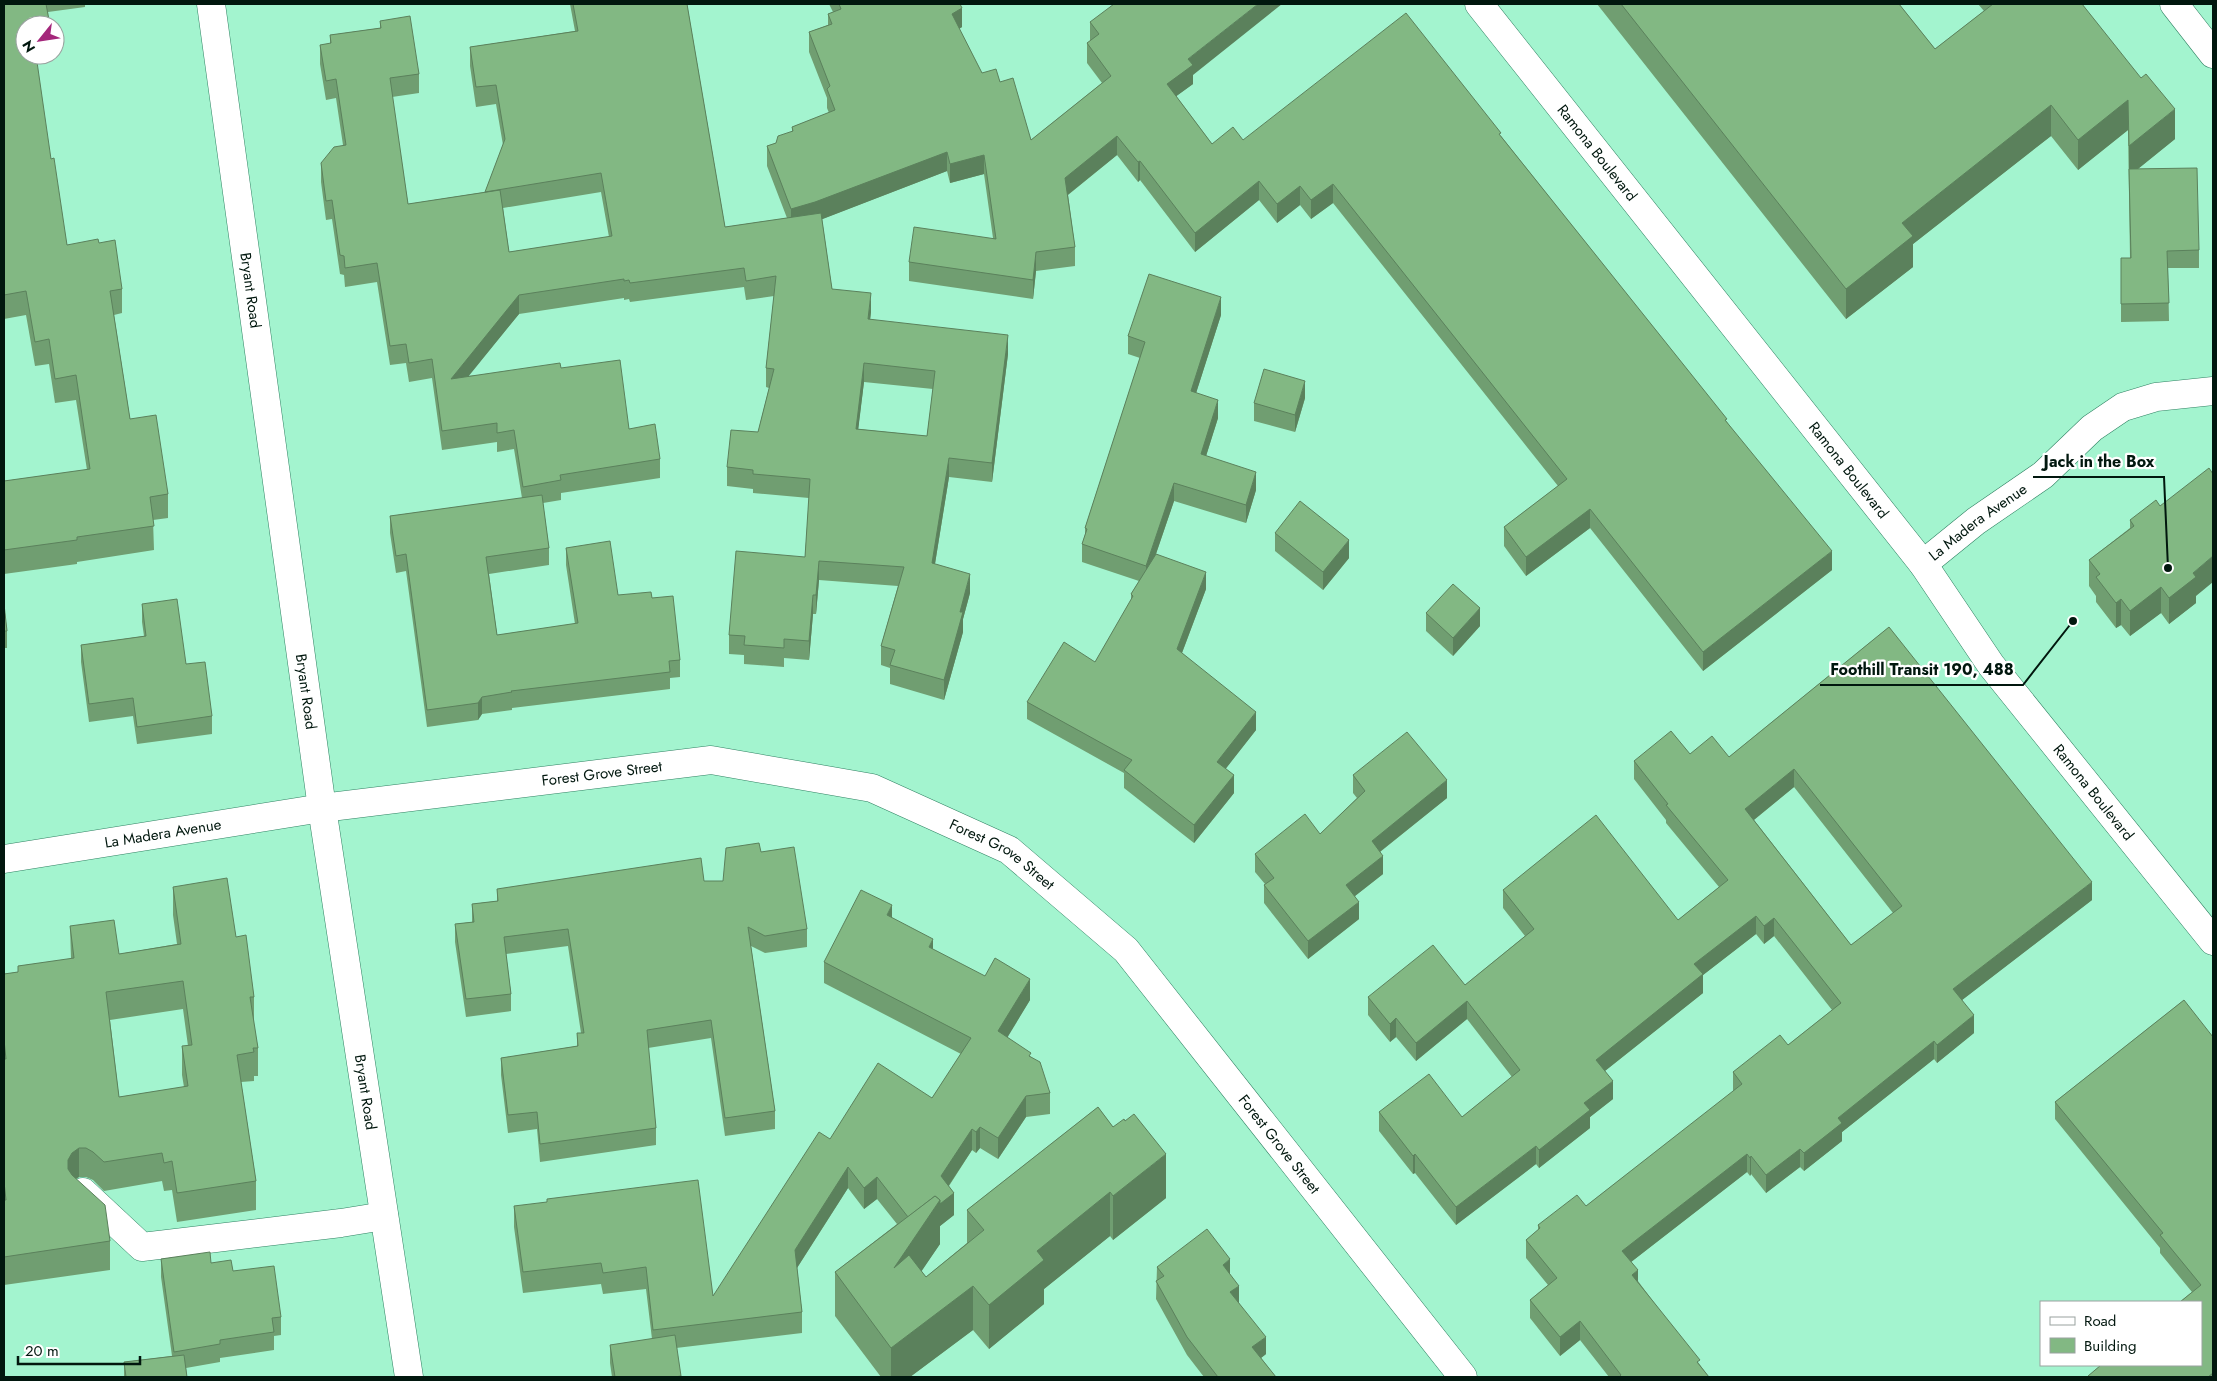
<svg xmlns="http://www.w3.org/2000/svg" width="2217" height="1381" font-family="Jost,sans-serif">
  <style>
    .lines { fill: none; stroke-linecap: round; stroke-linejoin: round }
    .minor-casing { stroke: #308263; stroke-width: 29 }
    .major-casing { stroke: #308263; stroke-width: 29 }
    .minor { stroke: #fff; stroke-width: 28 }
    .major { stroke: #fff; stroke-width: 28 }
    .wall { fill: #709e71; fill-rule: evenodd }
    .shaded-wall { fill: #5b815c }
    .building { fill: #82b883; stroke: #5b815c; fill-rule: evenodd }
    .labels { text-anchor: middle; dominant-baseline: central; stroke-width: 4.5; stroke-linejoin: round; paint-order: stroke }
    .street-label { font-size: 15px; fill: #01170e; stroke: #fff }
    .leader { fill: none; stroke: #01170e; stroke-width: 2 }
    .callout-dot { fill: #01170e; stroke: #fff; stroke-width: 2 }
    .callout-label { font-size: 16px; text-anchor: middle; font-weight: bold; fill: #01170e; stroke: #fff; stroke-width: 4.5; stroke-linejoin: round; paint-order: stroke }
  </style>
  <rect width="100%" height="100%" fill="#a3f4cf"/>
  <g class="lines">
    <defs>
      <g id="minor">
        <path id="s1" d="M211,4l111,804 87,569"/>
        <path d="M2174,4l39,50"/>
        <path id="s2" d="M1923,564l53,-43 67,-46 49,-47 31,-21 33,-10 57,-6"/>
        <path id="s3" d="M4,859l318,-51 389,-48 161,28 137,62 117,100 337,427"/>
        <path d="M83,1192l59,55 199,-24 43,-7"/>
      </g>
      <g id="major">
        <path id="s4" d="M1479,4l444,560 68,101 222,276"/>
      </g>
    </defs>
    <use href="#minor" class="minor-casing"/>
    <use href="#major" class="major-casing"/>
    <use href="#minor" class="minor"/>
    <use href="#major" class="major"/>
  </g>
  <g class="wall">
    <path d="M4,4h81v3l-37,5 1,13h-24l42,220 32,-2 23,46v24l-8,2 16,104 38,75v24l-15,2 1,30 -77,12v2l-73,10v-93l83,-11 -11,-70 -21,3 -6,-39 -14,2 -9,-51 -22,4z"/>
    <path d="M570,4h117l38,223 62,-9 -20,-52v-20l9,-3 16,-12v-4l37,-14 -2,-5v-10l-18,-46v-20l19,-7v-11l5,-2 -4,-8h131l2,23 -3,2 23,44 18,9 31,58 71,-57 -15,-20v-20l3,-2v-19l103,53v9l-17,12 36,48 31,-4 258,-4 226,286 105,148 -129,101 -113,-143 -64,48 -22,-30v-19l54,-41 -225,-283 -22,16 -11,-14 -23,18 -18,-23 -64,52 -55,-72 -2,2 -21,-27 -49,40 7,52v19l-39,5 -3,28 -124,-18v-19l84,-24 -9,-64 -34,9 -3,-12 -125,48 10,70 39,23 -1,7 138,35 -16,128 -43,-5 -14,87 35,29 -7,26v13l-19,68 -54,-16v-16l-9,-3v-19l17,-60 -79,-6 -3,34h-3l-4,46 -25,-2v9l-40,-3v-9l-15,-1v-19l76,-78 4,-59 -56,-5v-4l-26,-3v-19l31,-35 11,-44 -3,-1v-19l8,-72 -28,4 -2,-13 -114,15 -1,-3 -5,1v-2l-105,16 -51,62 93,-8 68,61 31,30v19l-99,15v7l-18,3 6,45v17l-60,9 8,61 78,-11 -9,-59v-17l52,47 34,3 28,62v17l-10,1v11l-158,19v2l-30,4 -4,6 -51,7 -21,-156 -10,2 -6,-40v-17l132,-18 -8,-49 -17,3v-10l-55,8 -10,-72 -23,4 -3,-19 -16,2 -13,-83 -32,5 -1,-12 -4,-1 -8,-55 -6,1 -5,-38v-19l22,-18 -7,-47 -10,2 -6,-36v-19l10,-1v-9l50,-7v-7l39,53v19l-27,4 16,107 77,-12 18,-47 -7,-41 -20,3 -6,-41v-19l105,-16zM601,192l8,45 -100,15 -6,-44zM864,382l69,7 -6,47 -69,-7z"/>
    <path d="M1597,4h302l36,45 49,-38 -6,-7h104l93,135 -37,30 61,81v18h-31l1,53 -48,1v-64h9l-2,-128 -50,40 -27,-34 -138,108v23l-67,52z"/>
    <path d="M1221,315l-25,78 22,25 -12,38 50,34 -10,33 -72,-22 -18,53 50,35 -24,64 74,77 -31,39 9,24 -40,50 -70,-55v-15l-97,-54v-17l68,-40 36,-61v-7l8,-13 -57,-19v-18l3,-9v-7l55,-170 -12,-4v-18z"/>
    <path d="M1305,398l-10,34 -41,-11v-18z"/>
    <path d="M2130,520l66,76v7l-27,21 -8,-11 -31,23 -9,-11 -5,3 -20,-26v-6l-7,-10v-26l41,-32z"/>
    <path d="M1275,533l74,25 -26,32 -48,-39z"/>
    <path d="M4,604l3,27v17h-3z"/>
    <path d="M142,604l44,60 26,52v18l-75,10 -4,-28 -44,6 -8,-60v-17l63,-9 -2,-14z"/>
    <path d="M1426,613l54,13 -27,30 -27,-25z"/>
    <path d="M1889,627l203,273 -130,100 12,33 -37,30 -3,-4 -92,73v9l-38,30 -4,-4 -34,26 -15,-19 -1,2 -3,-4 -116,90 7,19 71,96h-100l-29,-37 -20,16 -30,-38v-18l18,-15 -22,-27v-18l12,-10v-5l48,-19 148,-115h-1v-19l55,-27 44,-35 -58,-74 -10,8 -8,-10 -53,41v18l-98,78 8,28 -23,18v11l-51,40 -3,-4 -80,61 -41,-52 -2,1 -34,-43v-19l83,5 50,-40 -45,-58 -51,42 -20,-24 -6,5 -22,-27v-18l97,-12 60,-49 -22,-28v-18l175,30 41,-33 -53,-64v-3l-32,-41v-18l56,-7 39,3zM1794,787l99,126 -42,32 -97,-125z"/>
    <path d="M1353,775l94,23 -67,54 3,22 -28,22 4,23 -51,40 -44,-56v-18l1,-1 -10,-12v-18l65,-20 37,-36 -4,-5z"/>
    <path d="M761,852l46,77v18l-42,6 -14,-7 24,165v18l-50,7 -14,-98 -63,10 8,80v17l-116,17 -3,-33 -29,4 -7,-58v-17l76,-12v-13h4l-13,-87 -62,8 5,40v17l-45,6 -11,-75v-18l17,-2v-18l25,-3v-12l226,-8z"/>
    <path d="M173,887l63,50 18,60v28l4,23v28h-4v5l-13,1 15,99v29l-79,12 -5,-32 -8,1 -2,-10 -58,10 -11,-11 -7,-3h-7l-3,2 34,62v29l-106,15v-311l14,-2v-6l53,-7 -1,-33 49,28 58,-10 -4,-29zM183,1009l5,37h-6v29l2,12 -65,10 -9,-77z"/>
    <path d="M892,918l41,32 97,50 -23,37 24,20 19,36v21l-24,3 -28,42 -18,-11 -4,5 -4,-3 -23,36 5,29 -14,11v18l-19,27 5,6 41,-34v-33l131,-103 68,91 -53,42 -3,-4 -66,53v15l-55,45 -16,-19 -63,47h-29l-46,-61v-44l62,-48 -20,-25 -13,10 -16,-21 -51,80 5,44v21l-126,15 5,29h-69l-2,-14v-18l42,-6 -6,-50 -43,5 -2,-10 -78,9 -9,-66v-21l199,90 117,-157 102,-41 29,-44 -137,-71v-21z"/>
    <path d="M2184,1000l29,377h-125v-1l104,-84 -32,-39v-5l-105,-129v-17z"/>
    <path d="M161,1259l50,4 22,8 48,46v18l-7,1v14l-54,8v4l-34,6 1,9h-63v-15l48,-6 -11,-79z"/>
    <path d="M1157,1267l73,7 9,29 27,51 -5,4 15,19h-72l-17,-22 -31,-56z"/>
  </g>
  <g class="shaded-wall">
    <path d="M1258,4h24l-89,71v9l-26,19v-19l21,-25z"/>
    <path d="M962,8v19l-10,6v-19z"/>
    <path d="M2128,100v30l-50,40v-30z"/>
    <path d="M2051,105v31l-138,108v23l-67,52v-30l56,-66z"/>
    <path d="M2175,109v30l-46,37v-30z"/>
    <path d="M1117,136v19l-52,42v-19z"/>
    <path d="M947,152v19l-132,51 -24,6v-19z"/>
    <path d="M984,155v19l-34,9v-19z"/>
    <path d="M1140,161v19l-2,2v-20z"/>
    <path d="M1259,181v19l-64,52v-19z"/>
    <path d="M1333,184v19l-22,16v-19z"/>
    <path d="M1300,186v19l-23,18v-19z"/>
    <path d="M1036,252v19l-3,28v-19z"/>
    <path d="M871,293v19l-3,26v-19z"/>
    <path d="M519,295v19l-68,84v-19z"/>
    <path d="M1221,297v18l-30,94v-18z"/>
    <path d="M1008,335v19l-16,128v-19z"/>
    <path d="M864,363v19l-8,66v-19z"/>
    <path d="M1305,381v17l-10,34v-17z"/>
    <path d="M1218,400v18l-17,54v-18z"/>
    <path d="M949,458v19l-17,105v-19z"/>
    <path d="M1256,472v18l-10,33v-18z"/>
    <path d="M1174,483v18l-28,82v-17z"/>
    <path d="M1590,509v19l-64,48v-19z"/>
    <path d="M1349,540v18l-26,32v-18z"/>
    <path d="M1832,551v19l-129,101v-19z"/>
    <path d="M2213,556v26l-17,14v7l-27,21v-26l24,-25z"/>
    <path d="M819,561v19l-3,34v-19z"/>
    <path d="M1206,572v17l-29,77v-17z"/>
    <path d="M970,574v19l-7,26v13l-19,68v-20l16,-68z"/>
    <path d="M2161,587v26l-31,23v-25z"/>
    <path d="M813,595v19l-4,46v-19z"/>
    <path d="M2121,599v26l-5,3v-25z"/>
    <path d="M1480,608v18l-27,30v-18z"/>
    <path d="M482,697v17l-4,6v-17z"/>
    <path d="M1256,712v18l-39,50v-18z"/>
    <path d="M1794,769v18l-49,40v-18z"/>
    <path d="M1234,775v18l-40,50v-18z"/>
    <path d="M1447,780v18l-75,60v-17z"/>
    <path d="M1383,856v18l-37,29v-18z"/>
    <path d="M2092,882v18l-139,107v-18z"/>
    <path d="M1359,902v17l-51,40v-18z"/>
    <path d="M892,905v21l-5,-11z"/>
    <path d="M1756,916v18l-53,41v18l-107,85v-18l98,-96z"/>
    <path d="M1774,918v18l-10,8v-18z"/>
    <path d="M933,939v21l-4,-13z"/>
    <path d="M1030,979v21l-32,53v-22z"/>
    <path d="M1467,1001v18l-51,42v-18z"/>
    <path d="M1974,1015v18l-37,30v-18z"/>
    <path d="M1396,1018v19l-6,5v-18z"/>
    <path d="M1934,1041v18l-92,73v9l-38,30v-18l34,-35z"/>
    <path d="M1613,1081v18l-23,18v11l-51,40v-18l45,-47z"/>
    <path d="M1026,1096v21l-28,42v-21z"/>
    <path d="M980,1127v21l-4,5v-21z"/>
    <path d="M972,1129v21l-31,47v-21z"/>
    <path d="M1536,1146v18l-80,61v-18z"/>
    <path d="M79,1148v29l-7,4 -4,7v-28l4,-7z"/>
    <path d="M1800,1149v18l-34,26v-18z"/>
    <path d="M1166,1154v44l-53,42v-44z"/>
    <path d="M1415,1154v19l-2,1v-18z"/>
    <path d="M1747,1154v18l-125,97v-18z"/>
    <path d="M1751,1156v18l-1,2v-18z"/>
    <path d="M848,1167v21l-53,83v-21z"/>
    <path d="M877,1177v22l-13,10v-21z"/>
    <path d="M1110,1192v44l-66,53v15l-55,45v-44l48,-54z"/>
    <path d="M954,1193v22l-14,11v18l-46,68v-44l46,-68z"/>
    <path d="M1230,1259v18l-7,-12z"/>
    <path d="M1638,1270v18l-6,-13z"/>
    <path d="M973,1286v44l-63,47h-19v-29z"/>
    <path d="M1239,1286v17l-9,-11z"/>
    <path d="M1580,1321v19l-20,16v-19z"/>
    <path d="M1266,1337v17l-14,11v-18z"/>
  </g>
  <g class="building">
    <path d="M4,4h42l3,16 -18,2v3h-6v30h11l15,104 3,-1 13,87 31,-6 1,4 16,-3 7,49 -12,2 20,128 26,-4 12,79 -18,3 4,29 -77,11v3l-73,10v-69l86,-12 -14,-94 -21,4 -6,-40 -14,3 -9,-51 -22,4z"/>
    <path d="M573,4h114l38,223 96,-14 11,76 39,4 -3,26 140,16 -16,128 -43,-5 -17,105 38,11 -10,38h3l-19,68 -54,-15 5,-15 -14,-4 23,-79 -85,-6 -3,34h-3l-4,46 -25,-2v9l-40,-3 1,-9 -16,-1 7,-84 69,6 5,-78 -57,-5v-4l-26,-3 4,-37 27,2 16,-63 -8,-1 10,-92 -30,5 -2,-13 -114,15 -1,-3 -5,1v-2l-105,16 -68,84 109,-16 1,5 59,-8 9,69 26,-5 5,35 -100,16 1,5 -38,7 -9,-57 -17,3v-10l-55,8 -10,-72 -23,4 -3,-19 -16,2 -13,-83 -32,5 -1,-12 -4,-1 -8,-55 -6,1 -5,-38 13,-16 12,-2 -10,-66 -10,2 -6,-36 11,-2 -1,-8 51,-7 -1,-7 30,-5 9,58 -29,4 18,126 92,-14 9,62 103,-16 -11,-63 -116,19 20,-53 -9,-54 -20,2 -6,-40 108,-16zM864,363l71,8 -8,65 -71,-7z"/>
    <path d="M839,4h121l2,4 -10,6 30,59 14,-4 4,13 13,-4 18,62 80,-64 -24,-33 12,-9 -9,-12 24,-18h144l-70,55 5,6 -26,19 45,60 21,-17 10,13 163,-127 95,120 -2,1 228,285 -2,1 107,131 -129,101 -113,-143 -64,48 -22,-30 63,-48 -234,-295 -22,16 -11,-14 -23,18 -18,-23 -64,52 -55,-72 -2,1 -21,-26 -52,42 10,69 -39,5 -3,28 -124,-18 5,-35 82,12 -12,-84 -34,9 -3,-12 -132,50 -24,7 -24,-63 9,-3 2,-7 15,-5 -1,-4 43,-17 -8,-21 3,-3 -21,-54 23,-8 -4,-10 13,-5z"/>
    <path d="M1621,4h278l36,45 58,-45h89l59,74 5,-4 29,35 -46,37 -1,-46 -50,40 -27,-35 -149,118 11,13 -67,53z"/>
    <path d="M2197,168l2,82 -32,1 2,52 -48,1v-46h10l-2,-89z"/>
    <path d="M1149,274l72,23 -30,94 27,9 -17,54 55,18 -10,33 -72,-22 -28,83 -64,-22 5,-15 -2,-1 60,-186 -17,-6z"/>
    <path d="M1264,369l41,12 -10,34 -41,-12z"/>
    <path d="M2209,468l4,6v82l-20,17 3,4 -27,21 -8,-11 -31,24 -9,-12 -5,4 -20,-26 4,-3 -11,-14 45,-34 -4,-6 26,-20 4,6z"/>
    <path d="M542,495l7,53 -63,9 11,78 81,-12 -12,-75 44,-7 8,54 33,-3 1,6 21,-2 7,64 -11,1 1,11 -159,19 1,1 -30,5 -4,6 -51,7 -21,-156 -10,2 -6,-40z"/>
    <path d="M1300,501l49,39 -26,32 -48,-39z"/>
    <path d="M1156,554l50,18 -29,77 79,63 -39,50 17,13 -40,50 -70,-55 8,-10 -105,-58 37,-60 31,20 38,-66 -2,-2z"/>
    <path d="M1453,584l27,24 -27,30 -27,-25z"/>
    <path d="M177,599l9,65 19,-2 7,54 -75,11 -4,-29 -44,6 -8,-59 65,-9 -4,-32z"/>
    <path d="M4,604l3,27h-3z"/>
    <path d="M1889,627l203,255 -139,107 21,26 -37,30 -3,-4 -96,77 4,5 -38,30 -4,-4 -34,26 -15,-19 -1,2 -3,-4 -125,97 16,19 -6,5 68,85 -3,2 12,15h-90l2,-2 -41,-54 -20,16 -30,-37 27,-22 -31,-38 14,-12 -2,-3 39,-30 9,11 156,-122 -9,-12 47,-37 8,10 53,-42 -67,-85 -10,8 -8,-10 -62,48 9,10 -107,86 17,21 -29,22 6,7 -51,40 -3,-4 -80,61 -41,-53 -2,2 -34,-44 50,-38 33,43 58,-47 -53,-69 -51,42 -20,-25 -6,6 -22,-27 65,-52 32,40 69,-56 -31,-39 93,-75 82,105 50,-40 -62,-75 2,-1 -34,-43 37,-30 19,23 22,-18 17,21zM1794,769l108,137 -51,39 -106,-136z"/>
    <path d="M1407,732l40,48 -75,61 11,15 -37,29 13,17 -51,39 -44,-56 10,-7 -19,-24 50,-40 15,20 45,-43 -12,-16z"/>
    <path d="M759,843l2,9 33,-5 13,82 -42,7 -17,-9 27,184 -50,7 -14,-98 -64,10 9,98 -116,16 -3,-32 -29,3 -7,-57 77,-12 -1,-13h7l-16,-104 -64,8 7,57 -45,5 -11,-75 19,-2 -2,-18 26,-3 -1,-12 204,-31 3,23h19l3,-33z"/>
    <path d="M227,878l9,59 10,-2 8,62h-4l8,51h-5l1,4 -17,3 19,126 -79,12 -5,-32 -8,2 -2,-10 -58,9 -11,-10 -7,-4h-7l-7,5 -4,7v9l4,6 33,30 5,36 -106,16v-57h2l-2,-18v-123h2l-2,-19v-66l14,-2v-6l56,-8 -4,-32 44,-6 5,34 62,-10 -8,-57zM183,981l9,64 -10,1 6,40 -69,11 -13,-105z"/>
    <path d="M861,890l31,15 -5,10 46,24 -4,8 56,29 10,-18 35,21 -32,52 33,22 -2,3 11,6 10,31 -24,3 -28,42 -18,-11 -4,5 -4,-3 -31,47 13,17 -14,11v-4l-5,-4 -27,21 -31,-40 -13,11 -16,-21 -53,83 7,62 -149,18 -7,-63 -43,6 -2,-10 -78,9 -9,-66 33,-4v-3l151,-19 15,116 106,-164 11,7 48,-76 54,35 39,-60 -147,-76z"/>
    <path d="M2184,1000l29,37v336l-5,4h-119l-1,-1 13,-11h100v-63h-21l21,-17 -41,-50 3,-2 -108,-131z"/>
    <path d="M1098,1107l15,20 11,-8 1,2 9,-7 32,40 -53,42 -3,-4 -73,59 7,9 -55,45 -16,-19 -82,62 -56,-76 100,-76 5,4 -46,68 15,-13 17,22 58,-47 -17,-20z"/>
    <path d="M1207,1229l23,30 -7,6 16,21 -9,6 36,45 -14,10 24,30h-58l-31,-40 -31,-56 8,-5 -7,-9z"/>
    <path d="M210,1252l1,11 20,-3 2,11 41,-5 7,51 -9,1 2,14 -54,8v4l-46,8 -13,-93z"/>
    <path d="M675,1335l6,41 -6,1h-60l-5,-32z"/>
    <path d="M184,1355l3,22h-61l-2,-15z"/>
  </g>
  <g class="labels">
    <g class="street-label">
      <text stroke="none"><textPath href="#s4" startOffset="190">Ramona Boulevard</textPath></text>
      <text stroke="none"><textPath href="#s1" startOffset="289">Bryant Road</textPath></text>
      <text stroke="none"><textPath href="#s4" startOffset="595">Ramona Boulevard</textPath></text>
      <text stroke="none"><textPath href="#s2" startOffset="69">La Madera Avenue</textPath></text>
      <text stroke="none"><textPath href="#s1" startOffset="694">Bryant Road</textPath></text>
      <text stroke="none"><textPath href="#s3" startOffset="604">Forest Grove Street</textPath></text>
      <text stroke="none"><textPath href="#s4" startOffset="1000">Ramona Boulevard</textPath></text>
      <text stroke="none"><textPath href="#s3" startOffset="161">La Madera Avenue</textPath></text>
      <text stroke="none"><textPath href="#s3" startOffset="1024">Forest Grove Street</textPath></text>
      <text stroke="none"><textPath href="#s1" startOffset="1099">Bryant Road</textPath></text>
      <text stroke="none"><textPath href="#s3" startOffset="1429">Forest Grove Street</textPath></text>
    </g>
  </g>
  <path class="leader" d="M2168 568L2164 477H2033M2073 621L2023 685H1820"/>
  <g class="callout-dot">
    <circle cx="2168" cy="568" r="5"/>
    <circle cx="2073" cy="621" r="5"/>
  </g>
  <g class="callout-label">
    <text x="2099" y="467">Jack in the Box</text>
    <text x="1922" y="675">Foothill Transit 190, 488</text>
  </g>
  <rect width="2217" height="1381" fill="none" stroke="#01170e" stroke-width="10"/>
  <rect x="2040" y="1301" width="162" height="65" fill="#ffffff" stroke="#99a29f"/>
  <rect x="2050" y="1317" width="25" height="8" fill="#ffffff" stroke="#99a29f"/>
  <text x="2084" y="1326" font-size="15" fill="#01170e">Road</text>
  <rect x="2050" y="1338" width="25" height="15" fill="#82b883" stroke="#99a29f"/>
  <text x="2084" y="1351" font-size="15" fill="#01170e">Building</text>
  <g transform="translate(40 40) rotate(240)"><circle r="24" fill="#ffffff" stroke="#99a29f"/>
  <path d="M0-4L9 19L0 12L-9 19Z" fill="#a4277b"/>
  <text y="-8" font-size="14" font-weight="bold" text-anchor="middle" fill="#01170e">N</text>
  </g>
  <path d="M18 1356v8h122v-8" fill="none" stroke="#01170e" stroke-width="2.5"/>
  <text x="25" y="1356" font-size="15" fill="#01170e" stroke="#ffffff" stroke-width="4" paint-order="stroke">20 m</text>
</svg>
